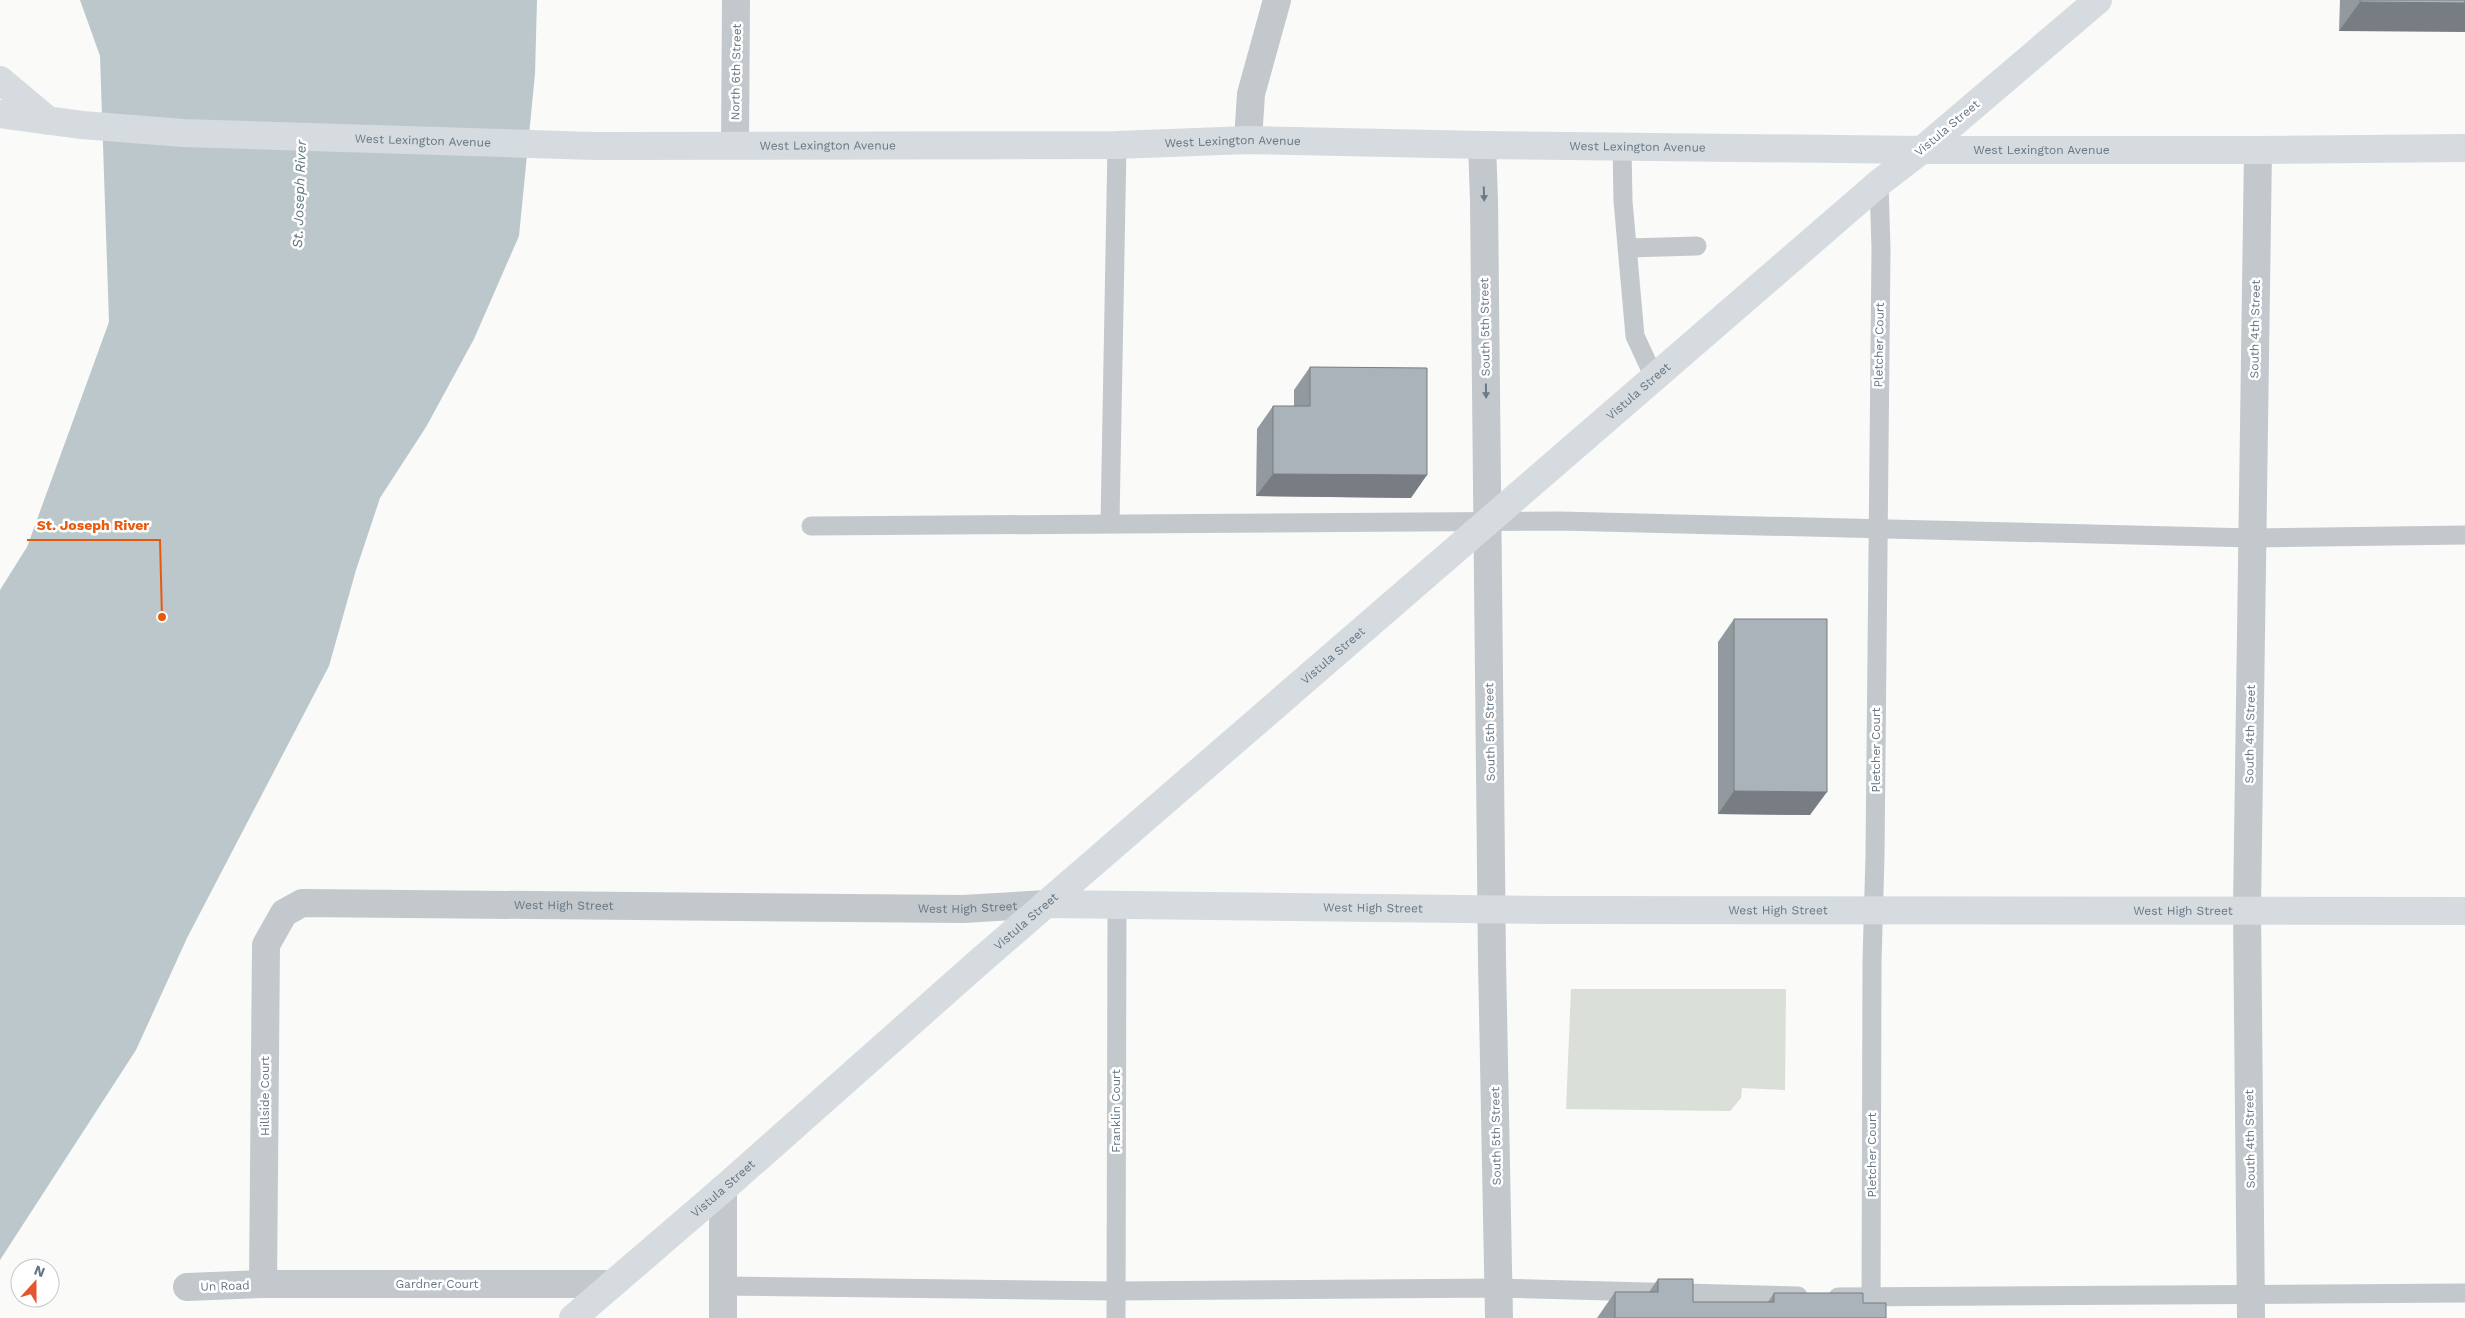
<svg xmlns="http://www.w3.org/2000/svg" width="2465" height="1318" font-family="'Work Sans',sans-serif">
  <style>
    .green { fill: #dadfd7 }
    .water { fill: #bbc7cb }
    .lines { fill: none; stroke-linecap: round; stroke-linejoin: round }
    .lane { stroke: #c3c8cc; stroke-width: 19 }
    .street { stroke: #c3c8cc; stroke-width: 28 }
    .secondary { stroke: #d6dbdf; stroke-width: 28 }
    .primary { stroke: #d6dbdf; stroke-width: 28 }
    .wall { fill: #929a9f }
    .shaded-wall { fill: #777d82 }
    .building { fill: #aab3b9; stroke: #777d82 }
    .oneway { fill: #6a7a87 }
    .labels { text-anchor: middle; dominant-baseline: central; stroke-width: 5; stroke-linejoin: round; paint-order: stroke }
    .street-label { font-size: 12px; fill: #657683; stroke: #fff }
    .water-label { font-size: 14px; font-style: italic; fill: #60757c; stroke: #fff }
    .leader { fill: none; stroke: #e8590c; stroke-width: 2 }
    .callout-dot { fill: #e8590c; stroke: #fff; stroke-width: 2 }
    .callout-label { font-size: 14px; text-anchor: middle; font-weight: bold; fill: #e8590c; stroke: #fff; stroke-width: 5; stroke-linejoin: round; paint-order: stroke }
  </style>
  <rect width="100%" height="100%" fill="#fafaf8"/>
  <path class="green" d="M1571,989h215l-1,101 -43,-2 -1,10 -11,13 -164,-2z"/>
  <path class="water" d="M80,0h457l-2,74 -16,162 -45,103 -48,88 -46,71 -24,72 -27,96 -142,272 -51,112 -136,210v-670l27,-43 82,-225 -9,-266z"/>
  <g class="lines">
    <g class="lane">
      <path d="M1622,146l1,55 12,135 19,41"/>
      <path d="M1628,248l69,-2"/>
      <path d="M1110,523l7,-378"/>
      <path d="M811,526l749,-5 693,17 212,-3"/>
      <path d="M722,1286l394,5 384,-3 298,8"/>
      <path d="M1838,1297l627,-4"/>
      <path d="M1116,1318l1,-413"/>
      <path d="M1871,1318l1,-357 3,-105 6,-607 -2,-66"/>
    </g>
    <g class="street">
      <path d="M1248,140l3,-46 26,-94"/>
      <path d="M735,145l1,-145"/>
      <path d="M1482,145l2,55 8,760 7,358"/>
      <path id="s1" d="M263,1284l3,-339 18,-32 18,-10 661,6 84,-5"/>
      <path d="M187,1287l76,-3h348"/>
      <path d="M723,1318v-129"/>
      <path d="M2251,1318l-4,-408 11,-760"/>
    </g>
    <g class="secondary">
      <path id="s2" d="M1047,904l501,6 917,1"/>
      <path id="s3" d="M573,1318l150,-129 256,-227 900,-779 43,-33h336l207,-2"/>
    </g>
    <g class="primary">
      <path d="M0,80l49,41"/>
      <path id="s4" d="M0,114l82,11 101,8 411,13 523,-1 131,-5 234,5 440,5 176,-150"/>
    </g>
  </g>
  <g class="wall">
    <path d="M2340,0h125l-126,31z"/>
    <path d="M1310,367l101,131 -155,-2 1,-67 16,-23h21v-16z"/>
    <path d="M1734,619l76,196 -92,-1v-172z"/>
    <path d="M1658,1279l35,23h75l6,-9 89,10 23,15h-289l18,-26h34z"/>
  </g>
  <g class="shaded-wall">
    <path d="M2360,2l105,1v29l-126,-1z"/>
    <path d="M1273,474l154,1 -16,23 -155,-2z"/>
    <path d="M1734,791l93,1 -17,23 -92,-1z"/>
  </g>
  <g class="building">
    <path d="M2360,0h105v3l-105,-1z"/>
    <path d="M1310,367l117,1v107l-154,-1v-68h37z"/>
    <path d="M1734,619h93v173l-93,-1z"/>
    <path d="M1658,1279h35v23h81v-9h89v10h23v15h-271v-26h43z"/>
  </g>
  <defs><path id="oneway-solid" d="M-6-.8H1V-3.2L6.5 0L1 3.2V.8H-6Z" transform="scale(1.25)"/></defs>
  <g class="oneway">
    <use href="#oneway-solid" transform="translate(1484 194) rotate(88)"/>
    <use href="#oneway-solid" transform="translate(1486 391) rotate(89)"/>
  </g>
  <g class="labels">
    <g class="street-label">
      <text transform="translate(736 72) rotate(-89)">North 6th Street</text>
      <text transform="translate(1947 128) rotate(-40)">Vistula Street</text>
      <text stroke="none"><textPath href="#s4" startOffset="424">West Lexington Avenue</textPath></text>
      <text stroke="none"><textPath href="#s4" startOffset="1234">West Lexington Avenue</textPath></text>
      <text stroke="none"><textPath href="#s4" startOffset="829">West Lexington Avenue</textPath></text>
      <text stroke="none"><textPath href="#s4" startOffset="1639">West Lexington Avenue</textPath></text>
      <text stroke="none"><textPath href="#s3" startOffset="1904">West Lexington Avenue</textPath></text>
      <text transform="translate(1485 327) rotate(-91)">South 5th Street</text>
      <text transform="translate(2255 329) rotate(-89)">South 4th Street</text>
      <text transform="translate(1879 345) rotate(-89)">Pletcher Court</text>
      <text stroke="none"><textPath href="#s3" startOffset="1412">Vistula Street</textPath></text>
      <text stroke="none"><textPath href="#s3" startOffset="1008">Vistula Street</textPath></text>
      <text transform="translate(1490 732) rotate(-91)">South 5th Street</text>
      <text transform="translate(2250 734) rotate(-89)">South 4th Street</text>
      <text transform="translate(1876 750) rotate(-90)">Pletcher Court</text>
      <text stroke="none"><textPath href="#s1" startOffset="658">West High Street</textPath></text>
      <text stroke="none"><textPath href="#s1" startOffset="1062">West High Street</textPath></text>
      <text stroke="none"><textPath href="#s2" startOffset="326">West High Street</textPath></text>
      <text stroke="none"><textPath href="#s2" startOffset="731">West High Street</textPath></text>
      <text stroke="none"><textPath href="#s2" startOffset="1136">West High Street</textPath></text>
      <text stroke="none"><textPath href="#s3" startOffset="602">Vistula Street</textPath></text>
      <text transform="translate(265 1096) rotate(-90)">Hillside Court</text>
      <text transform="translate(1116 1111) rotate(-90)">Franklin Court</text>
      <text transform="translate(1496 1136) rotate(-91)">South 5th Street</text>
      <text transform="translate(2250 1139) rotate(-91)">South 4th Street</text>
      <text transform="translate(1872 1155) rotate(-90)">Pletcher Court</text>
      <text stroke="none"><textPath href="#s3" startOffset="198">Vistula Street</textPath></text>
      <text x="437" y="1284">Gardner Court</text>
      <text transform="translate(225 1286) rotate(-2)">Un Road</text>
    </g>
    <g class="water-label">
      <text transform="translate(299 194) rotate(-88)">St. Joseph River</text>
    </g>
  </g>
  <path class="leader" d="M162 617L160 540H27"/>
  <circle class="callout-dot" cx="162" cy="617" r="5"/>
  <g class="callout-label">
    <text x="93" y="530">St. Joseph River</text>
  </g>
  <g transform="translate(35 1283) rotate(21)"><circle r="24" fill="#ffffff" stroke="#c1c8cd"/>
  <path d="M0-4L9 19L0 12L-9 19Z" fill="#e4572e"/>
  <text y="-8" font-size="14" font-weight="bold" text-anchor="middle" fill="#657683">N</text>
  </g>
</svg>
